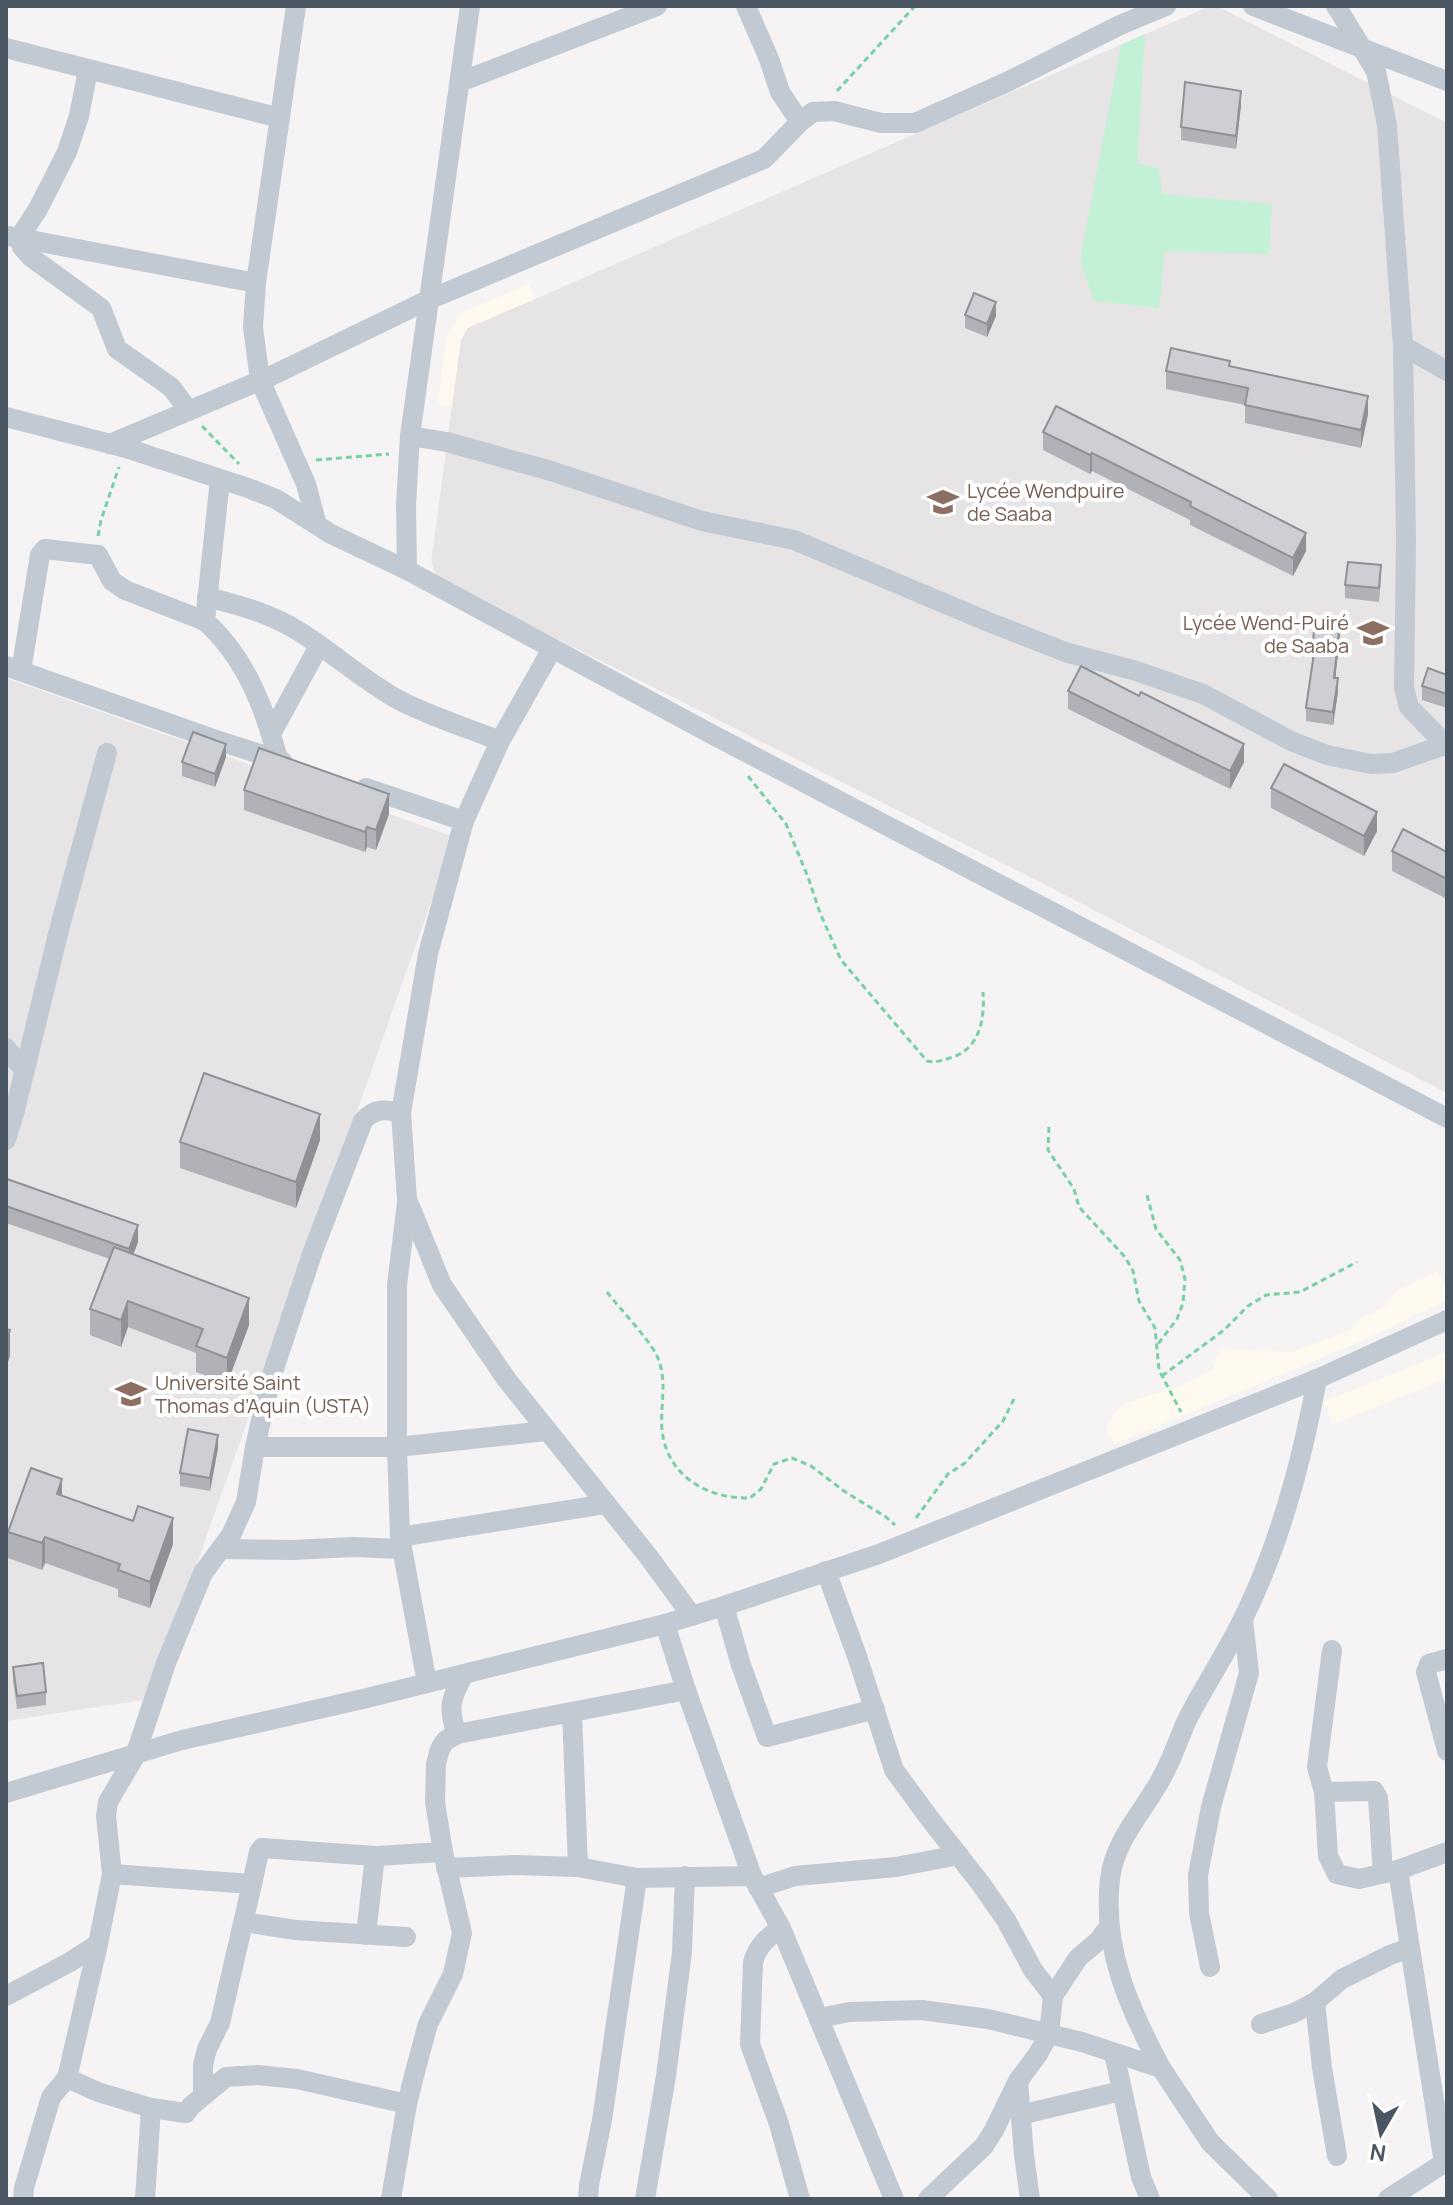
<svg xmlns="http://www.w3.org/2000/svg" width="1453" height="2205" font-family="Manrope,sans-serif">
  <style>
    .commercial { fill: #fdf9ef }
    .education { fill: #e6e4e5 }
    .green { fill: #c3f1d5 }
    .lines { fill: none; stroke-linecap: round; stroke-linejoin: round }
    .path { stroke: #7ad0a6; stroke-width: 3; stroke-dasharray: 6 4; stroke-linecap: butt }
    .minor { stroke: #c1cad2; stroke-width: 20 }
    .wall { fill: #b0b2b7 }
    .shaded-wall { fill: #909195 }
    .building { fill: #cdcfd5; stroke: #909195; stroke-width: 2 }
    .labels { text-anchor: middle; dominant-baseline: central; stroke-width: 8; stroke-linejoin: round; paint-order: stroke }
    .education-label { font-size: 20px; fill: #785e54; stroke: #fff; text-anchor: start }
  </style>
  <rect width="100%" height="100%" fill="#f5f3f3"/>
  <g class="commercial">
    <path d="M529,284l6,15 -67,29 -7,12 -9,67 -14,-2 8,-68 14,-24z"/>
    <path d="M1438,1271l9,20v9l-94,45 -240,100 -7,-18 9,-15 10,-9 60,-19 28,-15 8,-21 71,4 58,-22 7,-10 27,-13 13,-16z"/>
    <path d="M1447,1352v27l-114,45 -10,-22z"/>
  </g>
  <g class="education">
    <path d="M1210,6h7l230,117v970l-413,-214 -596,-300 -7,-17 30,-222 7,-12z"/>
    <path d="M6,678l448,159 -305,862 -143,22z"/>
  </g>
  <path class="green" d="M1145,34l-8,130 22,4 3,26 110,10 -3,50 -104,-3 -6,57 -65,-7 -14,-41 41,-215z"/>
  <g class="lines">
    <g class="path">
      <path d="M837,91l78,-85"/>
      <path d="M202,426l37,38"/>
      <path d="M316,460l73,-6"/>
      <path d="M98,536l3,-16 18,-53"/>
      <path d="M748,776l38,48 22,53 12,36 21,47 86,101c10,2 16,-1 26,-4 27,-9 32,-39 30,-65"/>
      <path d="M1049,1127l-1,23 26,39 5,18 46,50 8,14 6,30 16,27 4,42 22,42"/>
      <path d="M1147,1195l9,34 24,31 5,19 -2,24 -6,16 -19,25"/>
      <path d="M607,1292c13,17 42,47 50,64 11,24 3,49 5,74 5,46 45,69 88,68l11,-9 13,-25 18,-6 19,8 33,25 42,26 9,8"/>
      <path d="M1162,1376l62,-46 24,-24 18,-11 34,-3 57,-30"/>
      <path d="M916,1518l32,-44 17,-11 38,-42 11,-22"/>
    </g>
    <g class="minor">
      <path d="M296,6l-40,277 -3,44 7,53 46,104 11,41"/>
      <path d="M746,6l23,53 11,33 20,30"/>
      <path d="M1253,6l194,75"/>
      <path d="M1336,6l40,65 11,54 16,221 3,193 -2,149 5,19 38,39"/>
      <path d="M6,48l274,70"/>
      <path d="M88,70l-9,46 -12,36 -29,57 -19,29 3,9 10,11 69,50 16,41 54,38 18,24"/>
      <path d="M460,82l197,-76"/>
      <path d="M9,236l247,47"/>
      <path d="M1403,346l44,25"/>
      <path d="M6,417l120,31 122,40 28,11 55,35 76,36 308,166 732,382"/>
      <path d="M410,436l37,6 104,29 151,50 92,19 197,83 77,30 65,17 70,24 88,47 36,14 44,9 22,-1 54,-19"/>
      <path d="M110,444l161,-68 157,-76 336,-141 36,-37 13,-10 21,-1 47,12h34l92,-41 113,-57 46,-19"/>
      <path d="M220,479l-15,142c41,37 59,86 73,138"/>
      <path d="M407,570l-1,-65 4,-69 60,-430"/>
      <path d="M207,597c32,8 65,17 93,35 33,21 62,47 97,67 29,16 71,29 103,42"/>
      <path d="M552,649l-52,92 -36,80 -36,133 -27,159 6,86 35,86 65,95 141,176 44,60"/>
      <path d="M6,666l210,74 66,21"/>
      <path d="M21,671l19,-116 5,-6 53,6 14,26 13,9 80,31"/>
      <path d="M271,734l48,-88"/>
      <path d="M366,788l98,33"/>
      <path d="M6,1048l19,23"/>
      <path d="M6,1140l9,-30 44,-180 48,-177"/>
      <path d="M407,1203l-10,82v162l3,90 27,146"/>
      <path d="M255,1447h142l149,-16"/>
      <path d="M400,1537l206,-33"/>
      <path d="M221,1549l71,1 61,-3 48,2"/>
      <path d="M826,1571l31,85 37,114 36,49 51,65 25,36 27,50 20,26"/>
      <path d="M724,1606l17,59 26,72 108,-28"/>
      <path d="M665,1624l21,66 66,186 29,52 113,271"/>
      <path d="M1332,1650l-15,117 7,25 4,64 9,18 22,5 39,-9 49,-18"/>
      <path d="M1447,1659l-18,5 -3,8 21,79"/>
      <path d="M572,1712l6,155"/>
      <path d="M457,1734l229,-44"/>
      <path d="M1324,1792l50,-1 4,7 5,75"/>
      <path d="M6,1793l176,-53 185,-42 298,-74 59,-18 155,-52 438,-175 130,-59"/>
      <path d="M446,1868l68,-3 64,2 59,11 115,-2"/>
      <path d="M112,1874l140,10 -32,139 -13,26 -4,16v31"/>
      <path d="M252,1884l7,-32 3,-4 113,8"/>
      <path d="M758,1888l37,-12 101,-9 63,-12"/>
      <path d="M244,1922l52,8 110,7"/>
      <path d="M781,1928c-14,10 -23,17 -28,34l-3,82 29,80 21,75"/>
      <path d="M366,1935l9,-79 68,-4"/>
      <path d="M1410,1948l34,215"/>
      <path d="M1210,1967l-11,-54 -1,-38 13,-68 38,-134 -6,-54"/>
      <path d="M6,1996l64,-34 28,-18"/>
      <path d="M1315,2002l7,66 15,88"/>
      <path d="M819,2018l30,-6 73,-2 66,9 94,23 79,26 49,74 58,57"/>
      <path d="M1261,2024l33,-11 21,-11 27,-23 48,-24 20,-7 -12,-78"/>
      <path d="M1114,2053l27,124 9,22"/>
      <path d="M1161,2068c-32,-60 -59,-120 -51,-189 4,-39 35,-69 52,-102 11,-19 17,-41 27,-61 17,-32 37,-63 53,-95 38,-76 60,-160 75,-242"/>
      <path d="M67,2078l31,14 53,16 -6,91"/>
      <path d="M1018,2081l6,74 6,44"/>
      <path d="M151,2108l35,5 5,-7 35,-29 32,-2 39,4 110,25"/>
      <path d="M1020,2115l101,-24"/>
      <path d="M23,2199l1,-11 27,-91 16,-19 31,-134 14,-70 -6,-58 2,-14 27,-46 31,-93 37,-90 28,-38 15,-33 9,-55 15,-66 43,-130 50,-130c11,-13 23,-12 38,-8"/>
      <path d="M391,2199l16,-95 9,-36 12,-44 25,-50 9,-41 -19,-81 -8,-50 1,-38 4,-15 5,-8 12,-7c-10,-27 -6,-36 7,-60"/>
      <path d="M588,2199l1,-14 13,-65 35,-242"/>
      <path d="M645,2199l21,-123 16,-124 3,-76"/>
      <path d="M928,2199l56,-53 10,-16 24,-49 20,-27 11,-20 4,-38 25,-38 20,-17 10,-13"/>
      <path d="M1388,2199l59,-38"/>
    </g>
  </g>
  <g class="wall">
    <path d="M1241,105l-5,44 -55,-9v-13z"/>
    <path d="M965,315l31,1 -9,21 -22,-9z"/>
    <path d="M1230,367l138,47 -7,34 -116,-25v-18l-79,-16v-18z"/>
    <path d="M1056,406l250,145 -13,25 -103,-51v-5l-98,-49 -2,3 -47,-24v-18z"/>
    <path d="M1381,579l-2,23 -34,-4v-13z"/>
    <path d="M1340,635l-5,43 3,14 -5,33 -27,-4v-13l6,-42v-13z"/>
    <path d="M1447,675v33l-25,-8v-14z"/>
    <path d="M1068,691l176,71 -14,27 -162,-80z"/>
    <path d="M226,757l-11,30 -33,-11v-14z"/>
    <path d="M1271,788l106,43 -13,25 -93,-48z"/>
    <path d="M244,790l145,24 -13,36 -9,-3 -2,5 -121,-42z"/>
    <path d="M1392,851l55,1v47l-55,-28z"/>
    <path d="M320,1140l-24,68 -116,-40v-26z"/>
    <path d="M6,1182l132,60 -5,13 116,70 -22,59 -31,-12v-19l-68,-26 -7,20 -31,-12v-26l20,-50 -104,-36z"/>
    <path d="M218,1448l-8,43 -30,-5v-13z"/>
    <path d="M62,1496l111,48 -23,64 -32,-11v-8l-73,-26 -3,7 -34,-12v-26z"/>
    <path d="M13,1667l33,25v13l-29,4 -4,-28z"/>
  </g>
  <g class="shaded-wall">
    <path d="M1241,91v14l-5,44v-13z"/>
    <path d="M996,302v14l-9,21v-13z"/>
    <path d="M1368,396v18l-7,34v-18z"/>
    <path d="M1092,453v18l-2,3v-19z"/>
    <path d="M1306,533v18l-13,25v-18z"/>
    <path d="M1340,622v13l-6,56v-13z"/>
    <path d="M1338,678v14l-5,33v-13z"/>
    <path d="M226,744v13l-11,30v-13z"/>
    <path d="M1244,744v18l-14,27v-18z"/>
    <path d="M389,794v20l-13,36v-20z"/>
    <path d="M1377,812v19l-13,25v-20z"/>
    <path d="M367,827v20l-2,5v-20z"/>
    <path d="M320,1114v26l-24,68v-26z"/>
    <path d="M138,1225v17l-9,24v-17z"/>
    <path d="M249,1298v27l-22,59v-26z"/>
    <path d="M128,1301v26l-7,20v-27z"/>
    <path d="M10,1330v26l-4,13v-26z"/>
    <path d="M218,1435v13l-8,43v-13z"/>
    <path d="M62,1479v26l-5,-11z"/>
    <path d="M173,1518v26l-23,64v-26z"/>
    <path d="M45,1537v26l-3,7v-27z"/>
  </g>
  <g class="building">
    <path d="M1185,82l56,9 -5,45 -55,-9z"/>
    <path d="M974,293l22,9 -9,22 -22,-9z"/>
    <path d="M1171,348l59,13 -1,5 139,30 -7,34 -116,-25 3,-17 -82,-17z"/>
    <path d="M1056,406l250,127 -13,25 -103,-52 1,-4 -99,-49 -2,2 -47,-23z"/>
    <path d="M1348,562l33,3 -2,23 -34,-3z"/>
    <path d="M1315,619l25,3 -6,56h4l-5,34 -27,-4 8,-55h-2z"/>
    <path d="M1081,666l58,30 2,-4 103,52 -14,27 -162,-80z"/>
    <path d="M1428,668l19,7v19l-25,-8z"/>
    <path d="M193,732l33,12 -11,30 -33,-12z"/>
    <path d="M259,748l130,46 -13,36 -9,-3 -2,5 -121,-42z"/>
    <path d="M1284,764l93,48 -13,24 -93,-48z"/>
    <path d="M1403,829l44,23v27l-55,-28z"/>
    <path d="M204,1073l116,41 -24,68 -116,-40z"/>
    <path d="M7,1179l131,46 -9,24 -123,-43z"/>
    <path d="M114,1247l135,51 -22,60 -31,-12 7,-17 -75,-28 -7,19 -31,-11z"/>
    <path d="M6,1329l4,1 -4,13z"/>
    <path d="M188,1429l30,6 -8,43 -30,-5z"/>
    <path d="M31,1468l31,11 -5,15 76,27 5,-15 35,12 -23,64 -32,-12 2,-6 -75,-27 -3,6 -34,-11z"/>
    <path d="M43,1663l3,29 -29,4 -4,-29z"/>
  </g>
  <defs>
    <symbol id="school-bare" viewBox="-9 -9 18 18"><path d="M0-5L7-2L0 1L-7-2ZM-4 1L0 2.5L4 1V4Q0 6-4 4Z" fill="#8d6e63" stroke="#fff" stroke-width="2.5" paint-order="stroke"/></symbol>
    <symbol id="university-bare" viewBox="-9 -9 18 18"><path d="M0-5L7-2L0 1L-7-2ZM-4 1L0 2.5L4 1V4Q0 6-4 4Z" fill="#8d6e63" stroke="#fff" stroke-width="2.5" paint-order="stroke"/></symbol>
  </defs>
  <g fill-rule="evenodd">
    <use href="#school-bare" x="921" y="480" width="44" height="44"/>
    <use href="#school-bare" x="1351" y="611" width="44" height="44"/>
    <use href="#university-bare" x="109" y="1372" width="44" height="44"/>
  </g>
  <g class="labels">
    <g class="education-label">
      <text x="967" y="490">Lycée Wendpuire<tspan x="967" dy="23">de Saaba</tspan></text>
      <text x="1349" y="622" text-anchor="end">Lycée Wend-Puiré<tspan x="1349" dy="23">de Saaba</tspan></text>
      <text x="155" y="1382">Université Saint<tspan x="155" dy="23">Thomas d’Aquin (USTA)</tspan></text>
    </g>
  </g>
  <rect width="1453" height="2205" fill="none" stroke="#4a5661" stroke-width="16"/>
  <g transform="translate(1381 2133) rotate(189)" stroke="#ffffff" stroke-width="6" paint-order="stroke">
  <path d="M0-6L14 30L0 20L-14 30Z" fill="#4a5661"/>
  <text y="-12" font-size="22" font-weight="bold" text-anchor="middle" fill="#4a5661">N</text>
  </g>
</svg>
